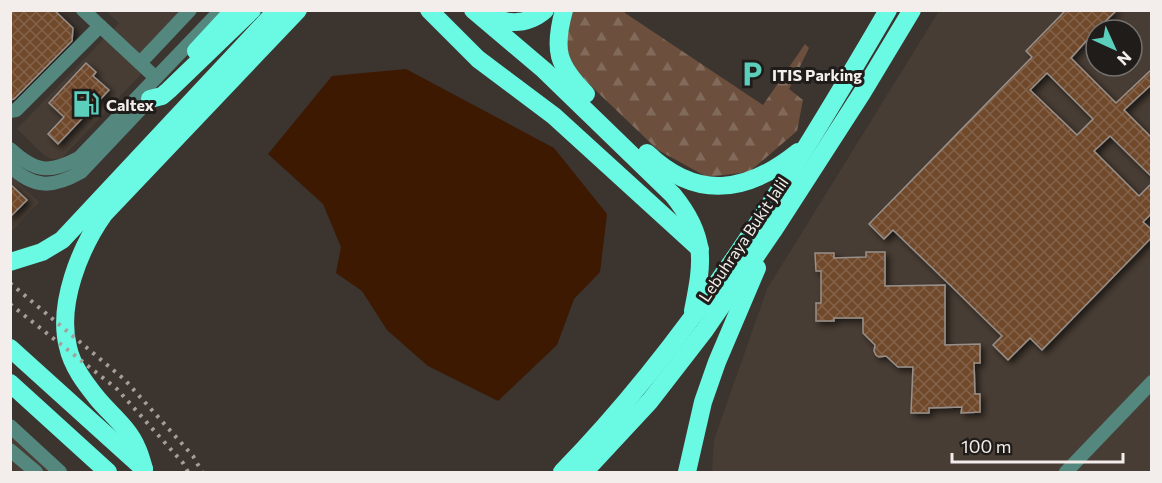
<svg xmlns="http://www.w3.org/2000/svg" width="1162" height="483" font-family="Commissioner,sans-serif">
  <style>
    .built { fill: #483d34; fill-rule: evenodd }
    .forest { fill: url(#forest-firs) }
    .water { fill: #3c1900 }
    .building { fill: url(#building-cross-hatch); stroke: #98908a; stroke-width: 1.5; fill-rule: evenodd; filter: url(#shadow) }
    .lines { fill: none; stroke-linecap: round; stroke-linejoin: round }
    .minor { stroke: #54877e; stroke-width: 14 }
    .highway { stroke: #6af9e2; stroke-width: 18 }
    .rail { stroke: #a59f9b; stroke-width: 4; stroke-dasharray: 3 6; stroke-linecap: butt }
    .labels { text-anchor: middle; dominant-baseline: central; stroke-width: 6; stroke-linejoin: round; paint-order: stroke }
    .poi-label { font-size: 16px; font-weight: bold; fill: #f3eeeb; stroke: #1f1c1a; text-anchor: start }
    .street-label { font-size: 16px; fill: #f3eeeb; stroke: #1f1c1a }
  </style>
  <defs>
    <pattern id="forest-firs" width="22" height="20" patternUnits="userSpaceOnUse" patternTransform="scale(1.5)"><rect width="22" height="20" fill="#6c503d"/><path d="M5 1l3.5 6h-7zM16 11l3.5 6h-7z" fill="#816a59"/></pattern>
    <pattern id="building-cross-hatch" width="8" height="8" patternUnits="userSpaceOnUse" patternTransform="scale(1.5)"><rect width="8" height="8" fill="#6f482c"/><path d="M0 0l8 8M0 8l8-8" fill="none" stroke="#84634b"/></pattern>
    <filter id="shadow"><feDropShadow dx="3.5" dy="3.5" stdDeviation="3" flood-color="#0009"/></filter>
  </defs>
  <rect width="100%" height="100%" fill="#3b342f"/>
  <g class="built">
    <path d="M106,11h74l-48,51 11,10 -82,87h-9l-7,-3 -28,-27 102,-106z"/>
    <path d="M939,11h212v461h-439l2,-32 53,-151zM1096,30h36v36h-36z"/>
    <path d="M10,175l29,27 -28,30h-1z"/>
    <path d="M11,436l39,36h-39z"/>
  </g>
  <path class="forest" d="M572,11h53v2l138,92 42,-61 4,4 -20,41 14,11 -6,31 -48,41 -42,5 -49,-27 -89,-85 -5,-30z"/>
  <path class="water" d="M406,69l148,79 53,66 -7,58 -26,27 -17,46 -59,56 -70,-35 -41,-36 -25,-39 -26,-18 5,-26 -18,-43 -55,-50 64,-78z"/>
  <g class="building">
    <path d="M10,10h44l19,18 -1,13 -58,58 -4,1z"/>
    <path d="M1066,10h51l-21,20 -25,28 45,45 36,-34v15l-28,26 28,28v39l-42,-41 -16,15 45,45 13,-13v30l-9,9 9,8v7l-110,113 -12,-12 -22,22 -15,-15 9,-9 -52,-51 -57,-55 -9,9 -15,-15 163,-167 -6,-6zM1047,73l46,46 -16,16 -47,-45z"/>
    <path d="M86,63l10,9 -3,4 16,14 -51,54 -10,-10 16,-17 -15,-14z"/>
    <path d="M10,184l17,16 -17,17z"/>
    <path d="M866,252h19v34l60,-1v60l35,-1v19h-6l1,31h5v18l-19,1 1,-6 -33,1v5h-18l2,-46h-15l-12,-11 -7,1 -3,-2 -2,-4 1,-6 -12,-12v-15h-29v3h-18v-18h5v-32h-5l-1,-18h19v5l32,-1z"/>
  </g>
  <g class="lines">
    <g class="minor">
      <path d="M83,10l73,68"/>
      <path d="M140,63l50,-53"/>
      <path d="M10,111l6,-1 84,-84"/>
      <path d="M10,149c25,23 39,25 69,9l142,-148"/>
      <path d="M10,166c24,23 43,22 71,6l69,-73"/>
      <path d="M10,426l50,46"/>
      <path d="M10,450l26,22"/>
      <path d="M1066,472l86,-90"/>
    </g>
    <g class="highway">
      <path d="M429,10l49,49 76,57 146,133"/>
      <path d="M473,10l71,60 129,125c34,42 30,66 20,116"/>
      <path d="M564,10c-11,40 -7,55 22,84"/>
      <path d="M483,13c20,11 43,14 62,-3"/>
      <path d="M196,51l38,-41"/>
      <path d="M150,99l12,-3 7,-6 83,-80"/>
      <path d="M647,153c50,48 100,40 151,-1"/>
      <path d="M10,262l32,-10 20,-12 215,-230"/>
      <path d="M10,348l134,121"/>
      <path d="M10,383l98,89"/>
      <path d="M144,469c-2,-7 -4,-15 -7,-21 -8,-20 -27,-34 -40,-50 -12,-15 -25,-32 -29,-51 -11,-43 12,-99 36,-133l194,-204"/>
      <path d="M562,472c132,-135 231,-299 326,-462"/>
      <path d="M584,472l66,-71 55,-71 68,-99 89,-138 50,-83"/>
      <path d="M687,472l16,-70 14,-40 40,-94"/>
    </g>
    <g class="rail">
      <path d="M10,283l115,97 68,76 9,16"/>
      <path d="M10,304l107,85 66,74 5,9"/>
    </g>
  </g>
  <defs>
    <symbol id="parking-bare" viewBox="-9 -9 18 18"><path d="M-3.5-5.5H1a3.5 3.5 0 0 1 0 7H-1V5.5H-3.5ZM-1-3.4V-.6H.8a1.4 1.4 0 0 0 0-2.8Z" fill="#5bcebc" stroke="#1f1c1a" stroke-width="2.5" paint-order="stroke"/></symbol>
    <symbol id="fuel-bare" viewBox="-9 -9 18 18"><path d="M-5.5-6h7V0h2V4h1.3V-2.5L3-4.5l.8-.8L6-3V5H2.5V1h-1V6h-7ZM-4.2-4.7v3.2H.2V-4.7Z" fill="#5bcebc" stroke="#1f1c1a" stroke-width="2.5" paint-order="stroke"/></symbol>
  </defs>
  <g fill-rule="evenodd">
    <use href="#parking-bare" x="733" y="55" width="38" height="38"/>
    <use href="#fuel-bare" x="67" y="85" width="38" height="38"/>
  </g>
  <g class="labels">
    <g class="poi-label">
      <text x="772" y="74">ITIS Parking</text>
      <text x="106" y="104">Caltex</text>
    </g>
    <g class="street-label">
      <text transform="translate(743 239) rotate(-56)">Lebuhraya Bukit Jalil</text>
    </g>
  </g>
  <rect width="1162" height="483" fill="none" stroke="#f3eeeb" stroke-width="24"/>
  <g transform="translate(1114 48) rotate(135)"><circle r="28" fill="#1f1c1a" stroke="#74706e" stroke-width="1.5"/>
  <path d="M0-4.5L10 22L0 15L-10 22Z" fill="#5bcebc"/>
  <text y="-9" font-size="16" font-weight="bold" text-anchor="middle" fill="#f3eeeb">N</text>
  </g>
  <path d="M952 453v9h171v-9" fill="none" stroke="#f3eeeb" stroke-width="3"/>
  <text x="961" y="453" font-size="18" fill="#f3eeeb" stroke="#1f1c1a" stroke-width="4.5" paint-order="stroke">100 m</text>
</svg>
